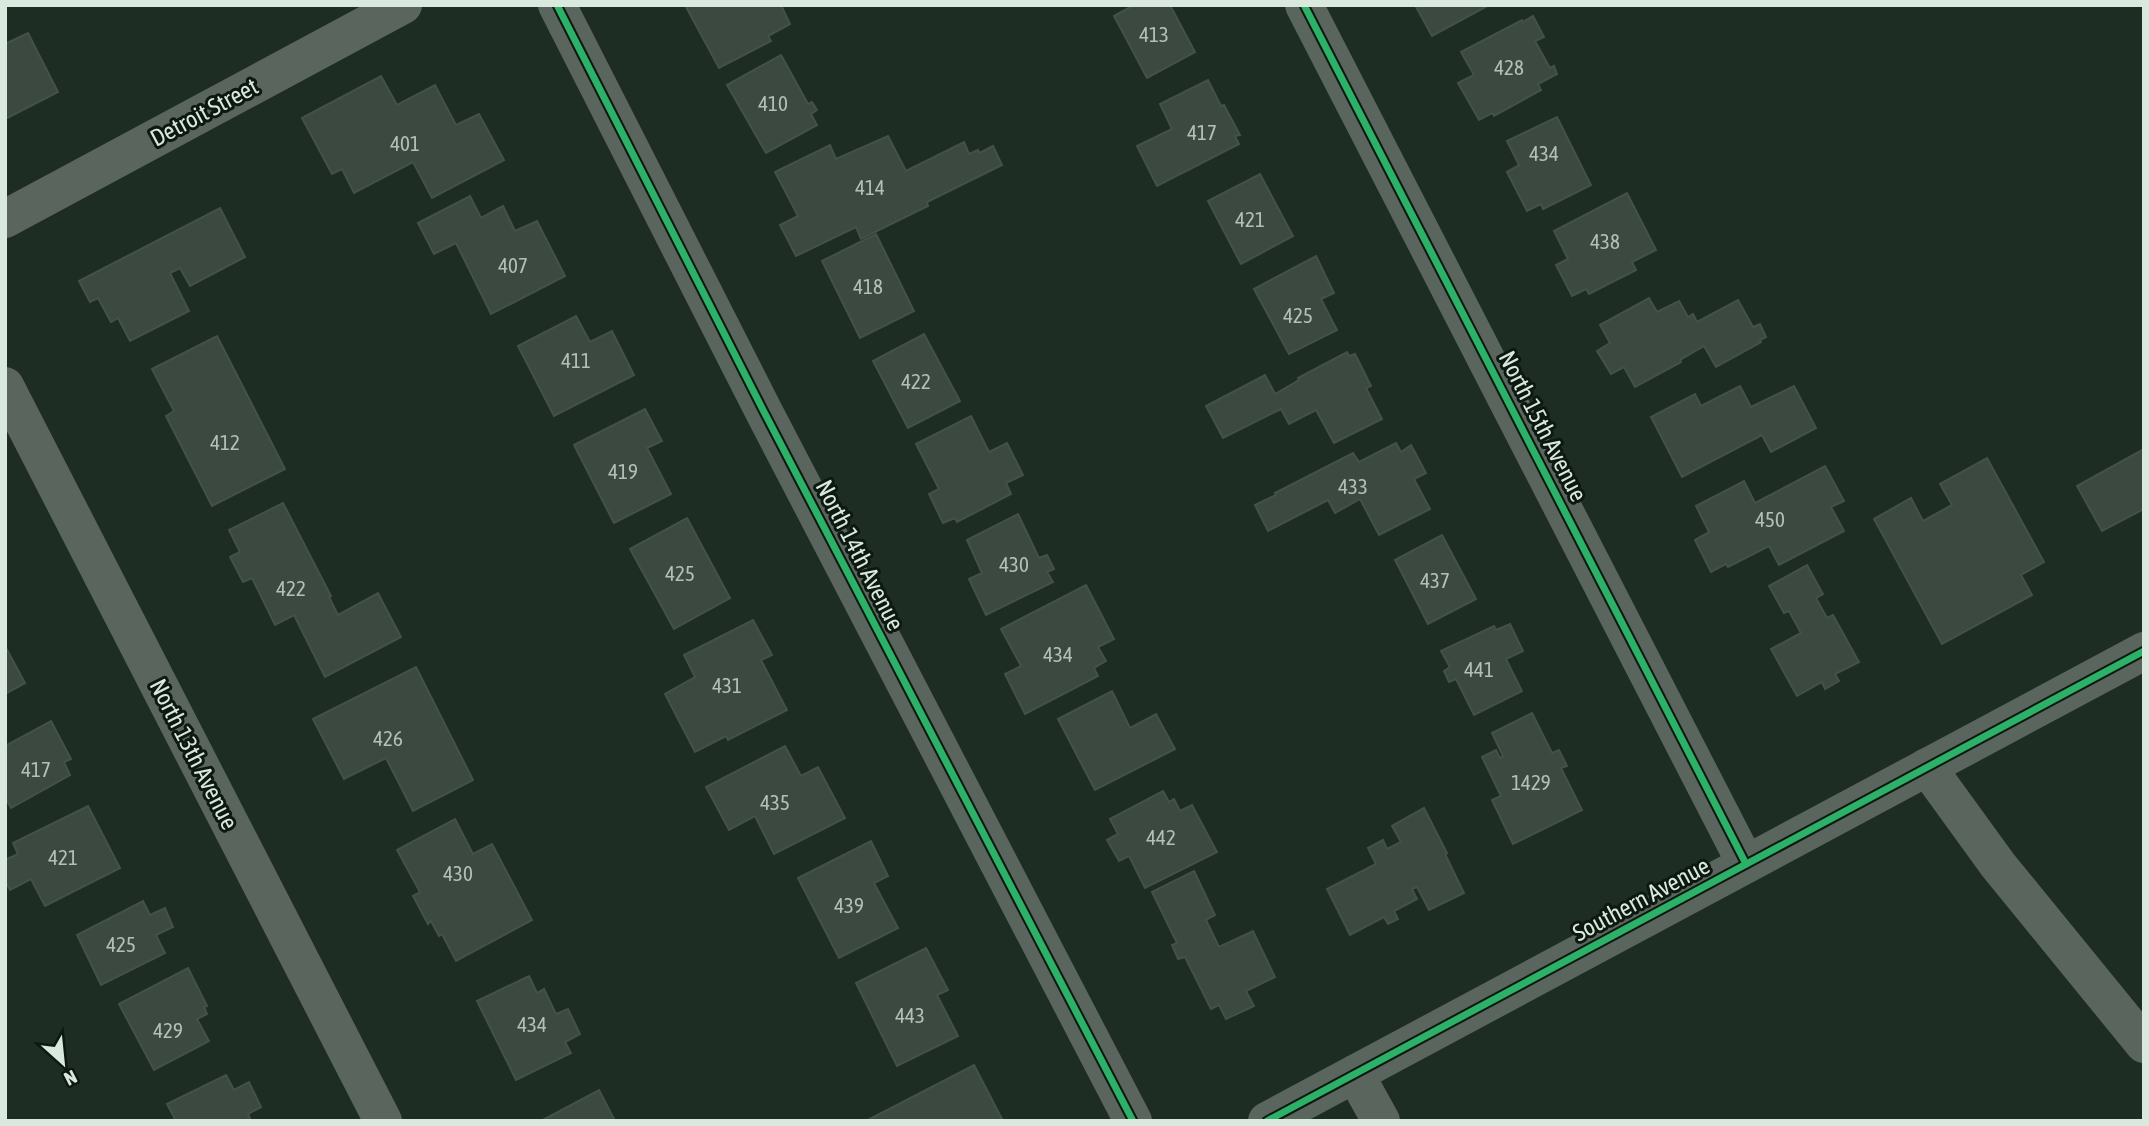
<svg xmlns="http://www.w3.org/2000/svg" width="2149" height="1126" font-family="'Asap Condensed',sans-serif">
  <style>
    .building { fill: #3c4940; stroke: #445148; stroke-width: 2 }
    .lines { fill: none; stroke-linecap: round; stroke-linejoin: round }
    .minor { stroke: #5a655d; stroke-width: 38 }
    .cycleway-casing { stroke: #0c1810; stroke-width: 11 }
    .cycleway { stroke: #2db169; stroke-width: 7 }
    .labels { text-anchor: middle; dominant-baseline: central; stroke-width: 6; stroke-linejoin: round; paint-order: stroke }
    .number-label { font-size: 21px; fill: #b2c1b6 }
    .street-label { font-size: 24px; fill: #d9e9dd; stroke: #0c1810 }
  </style>
  <rect width="100%" height="100%" fill="#1e2d23"/>
  <g class="building">
    <path d="M685,5h96l9,19 -22,12 3,5 -52,27z"/>
    <path d="M1134,5h36l25,47 -48,26 -33,-62z"/>
    <path d="M1415,5h74l-57,31z"/>
    <path d="M1533,16l11,21 -9,4 15,27 4,-2 3,8 -19,10 3,6 -47,26 -2,-3 -13,7 -21,-37 16,-8 -13,-23 61,-32 1,2z"/>
    <path d="M28,33l30,59 -53,27v-75z"/>
    <path d="M781,55l27,49 4,-2 5,8 -6,4 6,11 -51,28 -39,-68z"/>
    <path d="M381,76l16,29 38,-20 21,40 23,-11 25,46 -72,38 -19,-36 -59,31 -12,-24 -10,5 -30,-56z"/>
    <path d="M1208,80l13,26 3,-1 16,30 -5,1 4,8 -82,42 -20,-40 35,-17 -12,-25z"/>
    <path d="M1557,117l34,68 -48,24 -2,-5 -14,7 -20,-39 12,-7 -12,-24z"/>
    <path d="M888,136l18,35 58,-29 5,12 9,-4 2,3 13,-7 9,19 -75,37 1,4 -67,33 -5,-12 -60,29 -16,-31 18,-9 -23,-44 55,-27 6,14z"/>
    <path d="M1260,174l33,62 -52,28 -33,-63z"/>
    <path d="M1627,193l29,57 -24,12 4,8 -47,24 -3,-5 -14,7 -16,-31 12,-6 -14,-28z"/>
    <path d="M470,196l11,22 22,-12 12,25 22,-10 28,55 -74,38 -35,-71 -22,11 -16,-31z"/>
    <path d="M220,208l25,49 -55,29 -10,-18 -10,5 19,38 -59,30 -12,-23 -7,4 -13,-24 -8,4 -11,-21z"/>
    <path d="M876,234l38,77 -54,27 -38,-77z"/>
    <path d="M1316,256l18,37 -13,6 16,31 -48,24 -35,-65z"/>
    <path d="M1649,298l8,14 22,-11 9,16 5,-3 4,8 41,-22 15,27 7,-3 6,13 -6,3 1,2 -45,25 -12,-21 -24,14 1,2 -46,25 -11,-20 -13,7 -14,-23 13,-8 -10,-18z"/>
    <path d="M576,316l14,26 22,-11 22,44 -80,41 -36,-70z"/>
    <path d="M924,334l36,67 -52,27 -35,-67z"/>
    <path d="M217,336l68,133 -73,37 -46,-90 8,-5 -22,-42z"/>
    <path d="M1347,352l2,4 6,-2 16,32 -5,2 16,31 -48,24 -18,-33 -27,14 -8,-15 -58,29 -17,-32 59,-31 10,19 24,-14 -1,-2z"/>
    <path d="M1740,386l11,21 43,-21 22,42 -45,24 -9,-17 -80,42 -31,-60 44,-23 6,12z"/>
    <path d="M645,409l17,32 -15,7 24,46 -57,29 -40,-78z"/>
    <path d="M971,416l18,36 18,-9 16,32 -17,8 5,11 -54,28 -2,-4 -12,5 -14,-29 10,-5 -23,-45z"/>
    <path d="M1396,443l5,9 10,-7 15,28 -12,6 16,30 -51,26 -19,-36 -25,14 -7,-13 -60,31 -13,-26 21,-10 -1,-2 78,-40 6,9z"/>
    <path d="M2144,449v60l-42,22 -25,-45z"/>
    <path d="M1987,458l57,104 -23,13 11,20 -90,49 -68,-125 37,-21 12,23 29,-16 -12,-21z"/>
    <path d="M1825,466l19,35 -13,6 13,24 -65,34 -10,-19 -41,21 -2,-3 -15,8 -16,-32 14,-8 -13,-26 48,-25 11,22z"/>
    <path d="M283,503l48,93 -2,1 9,18 40,-22 23,44 -76,40 -31,-62 -19,10 -23,-47 -9,4 -13,-25 10,-5 -11,-22z"/>
    <path d="M1018,514l21,44 8,-3 7,14 -7,3 6,10 -67,33 -17,-36 13,-6 -15,-33z"/>
    <path d="M687,518l43,80 -56,31 -44,-80z"/>
    <path d="M1442,535l34,64 -48,25 -33,-64z"/>
    <path d="M1807,565l16,29 -7,4 11,20 6,-3 26,47 -24,12 4,7 -14,8 -3,-7 -25,14 -26,-47 30,-16 -12,-22 -5,2 -15,-27z"/>
    <path d="M1086,585l28,54 -16,8 8,14 -12,7 4,8 -73,38 -20,-40 16,-8 -20,-37z"/>
    <path d="M753,620l19,35 -11,5 26,50 -59,30 -2,-4 -31,16 -30,-58 30,-17 -11,-22z"/>
    <path d="M1510,624l13,27 -17,8 16,32 -48,24 -18,-36 -7,3 -5,-11 6,-4 -9,-16 53,-25 2,4z"/>
    <path d="M5,646l20,37 -20,11z"/>
    <path d="M416,667l57,113 -60,31 -27,-53 -42,21 -31,-60z"/>
    <path d="M1112,691l18,37 26,-14 19,35 -80,41 -37,-71z"/>
    <path d="M1532,713l20,40 7,-3 8,16 -6,2 21,42 -69,34 -21,-44 9,-4 -19,-39 14,-7 4,8 3,-2 -11,-23z"/>
    <path d="M51,721l20,38 -7,3 6,13 -59,33 -6,-11v-51z"/>
    <path d="M785,746l16,30 17,-9 27,51 -71,36 -19,-38 -26,14 -23,-43z"/>
    <path d="M1163,791l6,11 5,-3 6,12 12,-6 25,47 -72,36 -16,-32 -10,5 -12,-21 11,-6 -8,-15z"/>
    <path d="M88,806l32,62 -75,38 -14,-27 -21,11 -5,-10v-20l13,-6 -5,-11z"/>
    <path d="M1424,808l23,45 -2,1 19,39 -35,17 -12,-23 -5,2 5,10 -23,12 4,8 -10,5 -4,-7 -34,18 -23,-46 49,-25 -8,-16 15,-8 4,9 14,-7 -9,-16z"/>
    <path d="M455,819l18,35 19,-10 40,76 -76,41 -14,-27 -3,2 -8,-15 -3,3 -15,-28 7,-4 -23,-42z"/>
    <path d="M871,841l17,35 -14,7 24,45 -59,30 -41,-80z"/>
    <path d="M1194,871l21,44 -9,5 13,27 34,-16 22,46 -29,14 8,15 -28,13 -7,-14 -8,4 -26,-52 -7,2 -6,-14 5,-2 -25,-51z"/>
    <path d="M143,901l7,14 15,-7 8,19 -17,8 9,18 -64,32 -24,-50z"/>
    <path d="M926,948l22,42 -11,5 21,41 -61,30 -41,-83z"/>
    <path d="M188,968l19,38 -3,1 3,7 -10,5 12,22 -55,29 -35,-66z"/>
    <path d="M529,976l8,17 7,-4 12,25 12,-5 12,25 -15,8 6,11 -55,27 -39,-79z"/>
    <path d="M974,1065l29,56h-137z"/>
    <path d="M226,1075l8,15 15,-8 12,25 -13,7 3,7h-81l5,-2 -8,-15z"/>
    <path d="M599,1090l16,31h-74z"/>
  </g>
  <g class="lines">
    <g class="minor">
      <path d="M557,5l205,403 371,713"/>
      <path d="M1304,5l442,859"/>
      <path d="M5,219l398,-214"/>
      <path d="M5,386l378,735"/>
      <path d="M1927,767l71,98 146,179"/>
      <path d="M1355,1074l26,47"/>
      <path d="M1267,1121l877,-470"/>
    </g>
    <defs>
      <g id="cycleway">
        <path d="M557,5l205,403 371,713"/>
        <path d="M1304,5l442,859"/>
        <path d="M1267,1121l877,-470"/>
      </g>
    </defs>
    <use href="#cycleway" class="cycleway-casing"/>
    <use href="#cycleway" class="cycleway"/>
  </g>
  <g class="labels">
    <g class="number-label">
      <text x="1154" y="34">413</text>
      <text x="1509" y="67">428</text>
      <text x="773" y="103">410</text>
      <text x="1202" y="132">417</text>
      <text x="405" y="143">401</text>
      <text x="1544" y="153">434</text>
      <text x="870" y="187">414</text>
      <text x="1250" y="219">421</text>
      <text x="1605" y="241">438</text>
      <text x="513" y="265">407</text>
      <text x="868" y="286">418</text>
      <text x="1298" y="315">425</text>
      <text x="576" y="360">411</text>
      <text x="916" y="381">422</text>
      <text x="225" y="442">412</text>
      <text x="623" y="471">419</text>
      <text x="1353" y="486">433</text>
      <text x="1770" y="519">450</text>
      <text x="1014" y="564">430</text>
      <text x="680" y="573">425</text>
      <text x="1435" y="580">437</text>
      <text x="291" y="588">422</text>
      <text x="1058" y="654">434</text>
      <text x="1479" y="669">441</text>
      <text x="727" y="685">431</text>
      <text x="388" y="738">426</text>
      <text x="36" y="769">417</text>
      <text x="1531" y="782">1429</text>
      <text x="775" y="802">435</text>
      <text x="1161" y="837">442</text>
      <text x="63" y="857">421</text>
      <text x="458" y="873">430</text>
      <text x="849" y="905">439</text>
      <text x="121" y="944">425</text>
      <text x="910" y="1015">443</text>
      <text x="532" y="1024">434</text>
      <text x="168" y="1030">429</text>
    </g>
    <g class="street-label">
      <text transform="translate(204 112) rotate(-28)">Detroit Street</text>
      <text transform="translate(1543 426) rotate(63)">North 15th Avenue</text>
      <text transform="translate(860 555) rotate(63)">North 14th Avenue</text>
      <text transform="translate(194 754) rotate(63)">North 13th Avenue</text>
      <text transform="translate(1641 899) rotate(-28)">Southern Avenue</text>
    </g>
  </g>
  <rect width="2149" height="1126" fill="none" stroke="#d9e9dd" stroke-width="14"/>
  <g transform="translate(63 1063) rotate(153)" stroke="#0c1810" stroke-width="5" paint-order="stroke">
  <path d="M0-5L12 26L0 18L-12 26Z" fill="#d9e9dd"/>
  <text y="-10" font-size="19" font-weight="bold" text-anchor="middle" fill="#d9e9dd">N</text>
  </g>
</svg>
